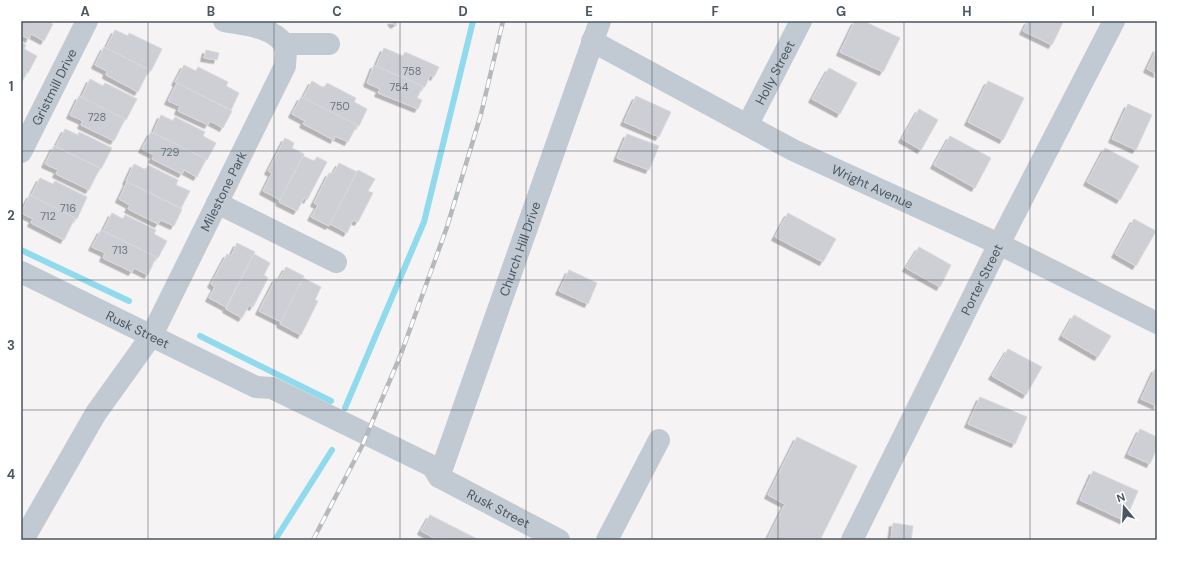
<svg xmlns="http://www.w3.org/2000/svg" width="1178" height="561" font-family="'DM Sans',sans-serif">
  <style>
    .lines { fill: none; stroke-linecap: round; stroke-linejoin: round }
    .stream { stroke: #90daee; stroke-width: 6 }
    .building { fill: #cdcfd5; stroke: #d7d9de; filter: url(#shadow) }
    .minor { stroke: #c1cad2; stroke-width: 22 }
    .rail-casing { stroke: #b5b8bd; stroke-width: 4.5 }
    .rail { stroke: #fff; stroke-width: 3; stroke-dasharray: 9; stroke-linecap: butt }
    .grid { fill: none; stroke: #4a5661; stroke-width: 1; stroke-opacity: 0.55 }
    .labels { text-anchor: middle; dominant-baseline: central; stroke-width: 3.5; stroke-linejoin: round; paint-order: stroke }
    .number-label { font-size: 11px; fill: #6b747e }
    .street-label { font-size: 13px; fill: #4a5661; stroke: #fff }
    .neatline { fill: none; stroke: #4a5661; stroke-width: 1.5 }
    .grid-label { font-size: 13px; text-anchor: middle; font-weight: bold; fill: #4a5661 }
  </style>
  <defs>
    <filter id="shadow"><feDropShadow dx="-3.5" dy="3.5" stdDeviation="0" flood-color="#0004"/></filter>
  </defs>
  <rect width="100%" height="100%" fill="#f5f3f3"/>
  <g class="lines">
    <g class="stream">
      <path d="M21,250l108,51"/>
      <path d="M200,336l131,65"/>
      <path d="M345,408l79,-186 49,-201"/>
      <path d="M275,540l57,-90"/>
    </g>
  </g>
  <g class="building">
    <path d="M21,21h27l5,3 -9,17 -13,-7 -2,5 -8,-4z"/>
    <path d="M391,21h9l-6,4z"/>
    <path d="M855,21h8l37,17 -17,34 -43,-20z"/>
    <path d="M1028,21h33l2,1 -11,23 -29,-14z"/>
    <path d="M115,30l13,6 1,-3 33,16 -11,22 -45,-23z"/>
    <path d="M21,42l5,3 -2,4 13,7 -9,17 -7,-4z"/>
    <path d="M104,47l45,23 -11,22 -32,-17 1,-4 -12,-6z"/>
    <path d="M384,48l19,8 2,-4 34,15 -5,10 -4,-2 -5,12 -49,-21z"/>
    <path d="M1157,48v26l-10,-5z"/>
    <path d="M206,50l13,3 -2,7 -13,-2z"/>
    <path d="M184,65l12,6 2,-4 30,15 -2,4 13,7 -8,17 -56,-28z"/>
    <path d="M374,65l49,21 -6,12 5,2 -4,9 -40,-16 2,-4 -13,-6z"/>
    <path d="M829,68l28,15 -17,31 -28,-15z"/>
    <path d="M21,69l6,3 -6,12z"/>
    <path d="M90,79l13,7 2,-3 32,16 -11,21 -45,-22z"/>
    <path d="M312,81l12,7 3,-5 29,15 -2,4 13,7 -8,17 -56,-28z"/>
    <path d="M988,81l36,17 -21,42 -35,-18z"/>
    <path d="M177,83l55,28 -9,17 -13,-7 -2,4 -30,-14 2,-5 -12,-5z"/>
    <path d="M79,96l46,23 -11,22 -33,-16 2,-4 -13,-6z"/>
    <path d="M636,96l35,16 -12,25 -35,-15z"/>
    <path d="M301,97l56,28 -9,17 -13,-6 -1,4 -31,-16 2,-3 -13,-7z"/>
    <path d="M1128,104l24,11 -16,35 -24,-11z"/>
    <path d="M919,109l19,11 -17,30 -19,-11z"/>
    <path d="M161,115l12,6 2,-4 30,15 -2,4 13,7 -9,17 -54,-27z"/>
    <path d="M65,129l13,6 1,-3 33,16 -11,21 -45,-23z"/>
    <path d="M151,132l55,27 -9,18 -13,-7 -2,4 -30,-15 2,-4 -12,-6z"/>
    <path d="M627,134l32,12 -10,24 -32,-12z"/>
    <path d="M950,136l41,22 -16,30 -41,-23z"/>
    <path d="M285,138l9,5 -2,5 12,6 -24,46 -17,-9 9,-18 -4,-2z"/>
    <path d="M54,146l46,22 -11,22 -33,-16 2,-4 -13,-6z"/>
    <path d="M1105,148l34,18 -19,34 -33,-18z"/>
    <path d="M303,156l11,5 3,-4 10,5 -20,38 -3,-2 -7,13 -18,-9z"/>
    <path d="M339,163l18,9 -28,54 -18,-9 7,-12 -4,-2 15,-30 4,1z"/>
    <path d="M134,164l12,6 2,-5 30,15 -2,5 14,6 -9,17 -55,-27z"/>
    <path d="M358,170l17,9 -7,12 5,2 -15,29 -5,-2 -6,13 -17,-9z"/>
    <path d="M40,178l13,6 2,-3 32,16 -10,22 -46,-23z"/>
    <path d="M127,182l55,27 -8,17 -13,-6 -3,4 -30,-15 2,-4 -11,-6z"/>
    <path d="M30,195l45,23 -11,22 -33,-17 2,-4 -12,-6z"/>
    <path d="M112,213l11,6 2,-4 31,15 -2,4 13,7 -9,17 -55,-27z"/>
    <path d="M788,213l48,26 -13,23 -48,-25z"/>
    <path d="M1134,219l22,12 -20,35 -21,-12z"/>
    <path d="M101,230l55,27 -8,18 -14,-7 -2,4 -29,-14 2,-5 -13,-6z"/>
    <path d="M237,243l18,9 -29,55 -17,-9 6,-11 -4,-3 16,-30 4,2z"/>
    <path d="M919,247l32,18 -11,22 -34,-19z"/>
    <path d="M254,254l16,9 -6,12 4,3 -15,29 -4,-2 -7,13 -16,-9z"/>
    <path d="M286,267l18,9 -23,46 -22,-11 17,-33 3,2z"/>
    <path d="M569,270l28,13 -9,21 -29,-13z"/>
    <path d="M303,278l18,9 -6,13 3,1 -17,34 -21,-11z"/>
    <path d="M1074,315l37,21 -13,21 -36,-21z"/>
    <path d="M1008,349l34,18 -16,28 -34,-19z"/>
    <path d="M1155,369h2v37l-16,-7z"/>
    <path d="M980,397l47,20 -12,27 -47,-20z"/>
    <path d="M1140,429l17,8v11l-7,16 -22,-10z"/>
    <path d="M797,437l60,29 -37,74h-53l18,-36 -17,-9z"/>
    <path d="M1093,471l45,20 -13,30 -45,-21z"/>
    <path d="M430,515l49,25h-46l1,-2 -13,-7z"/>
    <path d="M893,523l20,3 -2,14h-20z"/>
  </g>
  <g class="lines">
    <g class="minor">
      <path d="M224,21c20,4 48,5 60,23h45"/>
      <path id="s1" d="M592,41l201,109 206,94 158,79"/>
      <path id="s2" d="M748,124l53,-103"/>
      <path id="s3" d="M21,152l66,-131"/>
      <path d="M217,203l119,59"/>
      <path id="s4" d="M21,272l235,115 16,1 160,78 7,11 120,63"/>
      <path id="s5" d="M439,477l161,-456"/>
      <path id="s6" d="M23,540l73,-127 56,-78 133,-269 1,-15 -2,-7"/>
      <path d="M607,540l52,-100"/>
      <path id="s7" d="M852,540l147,-296 115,-223"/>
    </g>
    <defs>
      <path id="rail" d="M313,540l49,-94 39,-92 46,-127 34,-113 22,-93"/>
    </defs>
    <use href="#rail" class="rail-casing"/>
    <use href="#rail" class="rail"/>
  </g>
  <path class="grid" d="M148,21v519M274,21v519M400,21v519M526,21v519M652,21v519M778,21v519M904,21v519M1030,21v519M21,151h1136M21,280h1136M21,410h1136"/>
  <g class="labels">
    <g class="number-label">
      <text x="412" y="71">758</text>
      <text x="399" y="87">754</text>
      <text x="340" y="106">750</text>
      <text x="97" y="117">728</text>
      <text x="170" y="152">729</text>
      <text x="68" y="208">716</text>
      <text x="48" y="216">712</text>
      <text x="120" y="250">713</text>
    </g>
    <g class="street-label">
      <text stroke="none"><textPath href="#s2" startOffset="58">Holly Street</textPath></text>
      <text stroke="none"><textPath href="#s3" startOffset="73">Gristmill Drive</textPath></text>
      <text stroke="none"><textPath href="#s1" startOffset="316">Wright Avenue</textPath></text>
      <text stroke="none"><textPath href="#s6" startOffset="403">Milestone Park</textPath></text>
      <text stroke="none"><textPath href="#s5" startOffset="242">Church Hill Drive</textPath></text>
      <text stroke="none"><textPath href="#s7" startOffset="291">Porter Street</textPath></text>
      <text stroke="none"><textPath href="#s4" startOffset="130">Rusk Street</textPath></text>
      <text stroke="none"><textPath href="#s4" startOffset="536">Rusk Street</textPath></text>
    </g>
  </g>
  <rect width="1178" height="561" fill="none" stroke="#ffffff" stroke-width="44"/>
  <g transform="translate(1124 507) rotate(342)" stroke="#ffffff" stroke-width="3" paint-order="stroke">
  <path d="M0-3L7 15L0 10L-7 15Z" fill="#4a5661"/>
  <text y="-6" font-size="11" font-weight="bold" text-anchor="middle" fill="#4a5661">N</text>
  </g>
  <rect x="22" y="22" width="1134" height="517" class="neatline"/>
  <g class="grid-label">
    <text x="85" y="16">A</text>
    <text x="211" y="16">B</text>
    <text x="337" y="16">C</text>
    <text x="463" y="16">D</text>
    <text x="589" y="16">E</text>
    <text x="715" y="16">F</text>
    <text x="841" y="16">G</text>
    <text x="967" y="16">H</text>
    <text x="1093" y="16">I</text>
    <text x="11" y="91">1</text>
    <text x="11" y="220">2</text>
    <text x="11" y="350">3</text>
    <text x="11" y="479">4</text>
  </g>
</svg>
